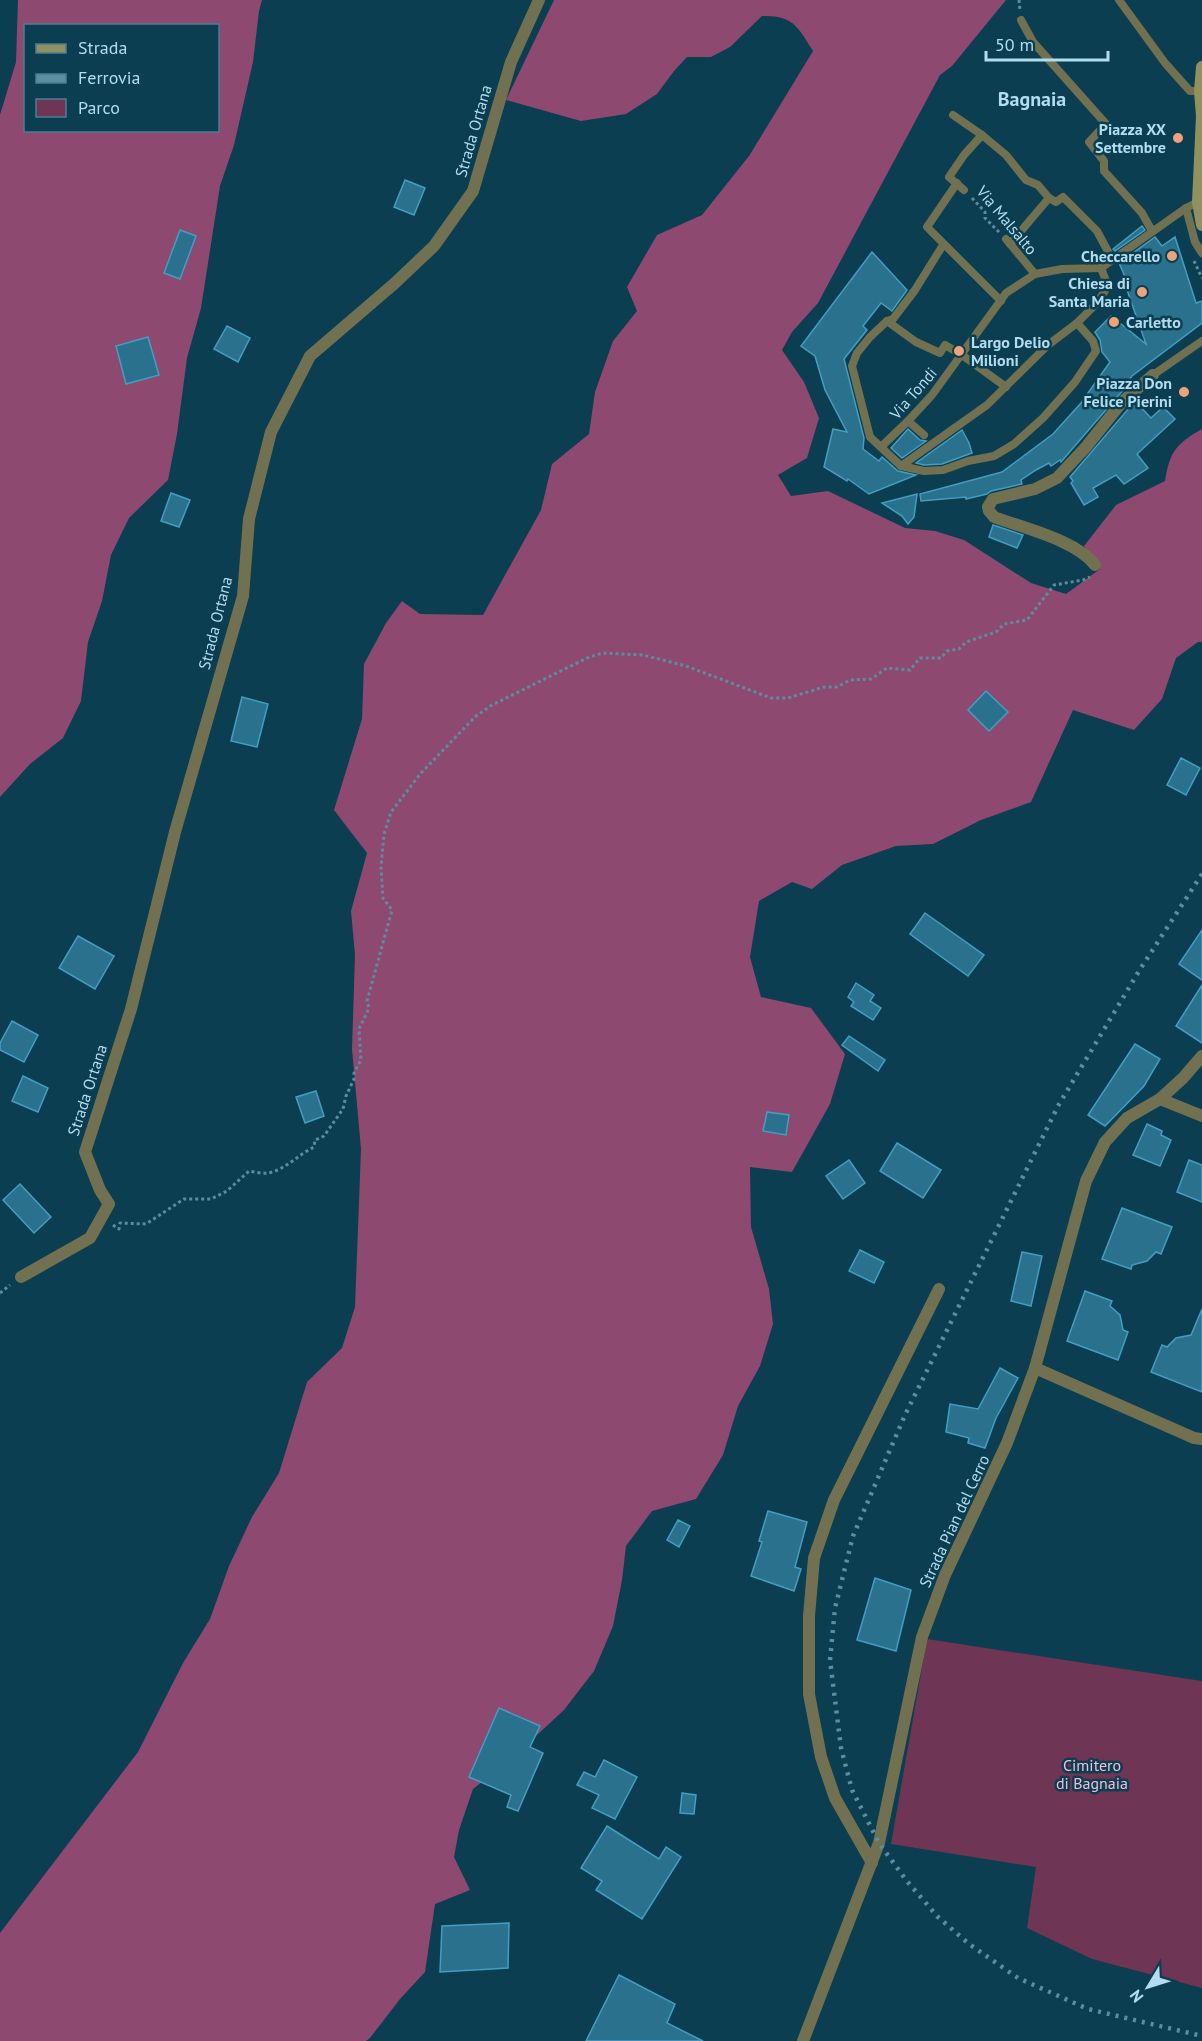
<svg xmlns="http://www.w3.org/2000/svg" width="1202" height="2041" font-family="'PT Sans',sans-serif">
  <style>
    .green { fill: #6e3555 }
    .forest { fill: #8d496f; fill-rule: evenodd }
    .building { fill: #2a718d; stroke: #439ec1; stroke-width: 1.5 }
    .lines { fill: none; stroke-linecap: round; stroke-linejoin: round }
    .path { stroke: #5e8c9f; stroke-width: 3; stroke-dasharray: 3 3; stroke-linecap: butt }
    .service { stroke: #717152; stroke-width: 8 }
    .minor { stroke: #717152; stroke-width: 12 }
    .tertiary { stroke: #717152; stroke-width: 12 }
    .secondary { stroke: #91905f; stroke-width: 12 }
    .rail { stroke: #5e8d9f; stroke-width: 4.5; stroke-dasharray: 3 6; stroke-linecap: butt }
    .poi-dot { fill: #f0a27a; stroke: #0a3e50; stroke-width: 2 }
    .labels { text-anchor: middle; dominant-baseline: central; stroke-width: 5; stroke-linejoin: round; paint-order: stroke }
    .poi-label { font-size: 16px; font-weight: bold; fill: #b3dcef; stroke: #0a3e50; text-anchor: end }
    .street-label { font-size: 16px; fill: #b3dcef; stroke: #0a3e50 }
    .park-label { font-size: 16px; fill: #f9bcdb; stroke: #0a3e50 }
    .quarter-label { font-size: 20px; font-weight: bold; fill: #b3dcef; stroke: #0a3e50 }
  </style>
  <rect width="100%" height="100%" fill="#0a3e50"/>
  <path class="green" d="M927,1639l275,42v307l-110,-29 -65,-31 9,-61 -145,-23z"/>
  <g class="forest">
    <path d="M18,0h244l-3,11 -6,51 -19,83 -14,41 -19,122 -14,50 -10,76 -9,46 -39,38 -18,37 -9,46 -14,41 -7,59 -18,37 -33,26 -30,33v-682l16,-53zM26,26h192v104h-192z"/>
    <path d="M554,0h452l-54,66 -12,9 -122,228 -26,29 -10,18 22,32 15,36 -12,40 -29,17 13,21 37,-5 77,37 30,3 29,9 67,43 35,11 34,-25 -16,-23 32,-41 49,-24c5,-30 11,-37 37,-52v213h-4l-22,16 -14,41 -28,31 -61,-20 -42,92 -50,18 -48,24 -37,2 -54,19 -30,24 -20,-7 -33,19 -9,56 11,40 50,11 34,46 -15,50 -38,68 -42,-5 1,60 18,62 4,35 -13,42 -22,40 -15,49 -27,44 -44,12 -26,35 -4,34 -9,46 -19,45 -30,39 -53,49 -38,30 -14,41 -5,27 16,33 -35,14 -10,68 -25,27 -30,39 -4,3h-366v-108l138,-181 45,-89 27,-44 19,-53 23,-49 27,-44 28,-91 35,-34 13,-41 6,-158 -9,-100 3,-94 -4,-44 16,-58 -33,-43 28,-91 2,-55 22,-41 16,-22 18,13 63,1 58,-105 11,-46 37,-30 6,-42 18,-51 24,-30 -10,-24 30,-52 45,-20 47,-59 64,-105c-15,-24 -20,-36 -51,-35l-32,31 -19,10h-24l-13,14 -17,23 -31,20 -45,7 -75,-21z"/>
  </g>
  <g class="building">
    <path d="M405,180l20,8 -11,27 -20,-8z"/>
    <path d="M1142,226l3,4 -30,21 -2,-2z"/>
    <path d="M180,230l16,6 -16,43 -16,-6z"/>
    <path d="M1155,237l7,9 13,-9 21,66 6,-2v22l-70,53 -9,12 1,1 -63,73 -1,-2 -9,6 -2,-3 -13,7 -15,10 1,4 -31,7 -4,3 -21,5v-2l-45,4 -1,-7 82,-22 51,-38 28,-31 29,-41 -8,-10 -2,-12 -5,-8 16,-16 35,28 -20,-57 3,-1 -10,-23z"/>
    <path d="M872,252l35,38 -15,21 -11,-8 -18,23 4,4 -23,29 20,79 -1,11 16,12 3,-4 16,14 18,4 -47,19 -21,-15 -1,2 -23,-14 9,-38 14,3 -22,-42 -10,-34 -14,-10z"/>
    <path d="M227,326l23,12 -12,24 -24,-13z"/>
    <path d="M148,337l11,38 -33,9 -10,-38z"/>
    <path d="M1135,401l16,17 12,-11 12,12 -38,35 11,14 -24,16 -8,-9 -23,13 5,9 -14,8 -13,-22 2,-2 -3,-4z"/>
    <path d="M908,429l12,11 6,1 -24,17 -11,-10z"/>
    <path d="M962,430l7,13 3,10 -30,11 -18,1 -8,-2z"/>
    <path d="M171,493l19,7 -11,27 -18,-6z"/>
    <path d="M917,494l-3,23 -6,7 -6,-8 -20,-13z"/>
    <path d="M993,525l30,10 -6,13 -28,-11z"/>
    <path d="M986,691l22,21 -19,19 -21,-21z"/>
    <path d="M242,697l26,7 -11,43 -26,-6z"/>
    <path d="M1181,758l19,10 -14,27 -19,-10z"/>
    <path d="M925,913l59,42 -16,21 -58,-42z"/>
    <path d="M1202,930v50l-23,-16z"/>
    <path d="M78,936l36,20 -19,33 -36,-21z"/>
    <path d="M856,983l18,12 -4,6 11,7 -8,12 -22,-14 3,-4 -6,-5z"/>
    <path d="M1202,985v58l-26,-17z"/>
    <path d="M12,1021l26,14 -14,27 -24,-12v-7z"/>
    <path d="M849,1036l36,24 -7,11 -36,-26z"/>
    <path d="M1135,1044l25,15 -16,27 -39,40 -17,-11z"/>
    <path d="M23,1076l25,12 -10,24 -26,-11z"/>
    <path d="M316,1091l8,25 -19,7 -9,-26z"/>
    <path d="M767,1112l22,3 -3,20 -23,-4z"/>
    <path d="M1147,1124l15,7 -1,4 10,5 -11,26 -27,-11z"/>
    <path d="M897,1143l44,27 -18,28 -43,-27z"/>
    <path d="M849,1160l16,23 -22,16 -17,-23z"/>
    <path d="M1189,1160l13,5v37l-25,-10z"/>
    <path d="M20,1184l31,33 -17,16 -31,-33z"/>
    <path d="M1122,1208l50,19 -11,27 -5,-2 -9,9 -15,4 -1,4 -29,-10z"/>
    <path d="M860,1250l24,12 -10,21 -25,-12z"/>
    <path d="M1022,1252l20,4 -11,50 -20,-5z"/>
    <path d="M1085,1291l27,10 -2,5 10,9 3,15 5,2 -10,28 -51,-19z"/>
    <path d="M1202,1309v83l-51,-20 11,-27 5,2 9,-9 15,-3z"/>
    <path d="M1000,1368l18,10 -22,40 -11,30 -17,-5 1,-5 -23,-6 4,-28 28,5z"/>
    <path d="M768,1511l39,11 -12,45 6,2 -7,22 -43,-15 11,-34 -3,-1z"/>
    <path d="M678,1520l12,6 -11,21 -12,-7z"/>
    <path d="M875,1578l36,12 -15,61 -39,-11z"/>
    <path d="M499,1708l41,18 -10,21 13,6 -25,58 -11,-4 4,-12 -42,-18z"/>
    <path d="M604,1760l33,17 -22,42 -23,-11 7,-13 -22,-10 7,-13 11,5z"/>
    <path d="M682,1793l14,2 -2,19 -14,-1z"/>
    <path d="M607,1826l52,33 7,-12 15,10 -39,62 -46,-29 6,-9 -21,-13z"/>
    <path d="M509,1923l-1,45 -68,4 2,-46z"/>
    <path d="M619,1975l56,29 -8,19 36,18h-117z"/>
  </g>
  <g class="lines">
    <g class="path">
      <path d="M1019,0l1,10"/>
      <path d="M972,198l13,14v6l14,14"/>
      <path d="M1194,261l8,17"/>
      <path d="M113,1225l6,4 1,-6 26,1 38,-25h27l16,-8 22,-20c6,1 13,3 19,2 17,-3 31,-19 46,-26l1,-7 9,-4 19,-27 3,-13 8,-17v-6l7,-13 -2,-31 10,-21 -2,-7 25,-91 -9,-12 -2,-31 3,-33 7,-22 30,-39 55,-57 16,-11 95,-47 15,-5 41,2 43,11 85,32h17l36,-11h13l13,-7 21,-1 16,-11 23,2 10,-12h21l6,-7 12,-2 7,-7 30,-10 8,-8 23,-4 27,-35 29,-5 7,-3"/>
      <path d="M0,1293l10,-8"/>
    </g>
    <g class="service">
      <path d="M1119,0l46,63 25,28h10"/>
      <path d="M1021,20l12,22 73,82 -17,18 15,19v10l38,42 10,18"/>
      <path d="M953,115l29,20"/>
      <path d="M957,183l-30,44 74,74"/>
      <path d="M964,190l-15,-13 15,-22 18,-20 24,20 20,25 12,5 11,13 7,4 7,-5 34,34 15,28"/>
      <path d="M1186,208l9,34 7,11"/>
      <path d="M1006,239l29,35"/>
      <path d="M1010,244l39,-46"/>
      <path d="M943,245l-28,45 -22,29 -6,2 -17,16 -13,16 -5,13 18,71 31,29 23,5 19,-1 25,-9 26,-5 20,-12 29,-26 32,-36 21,-31 -3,-10 -16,-18"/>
      <path d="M1101,268l85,-60 12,-6"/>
      <path d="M887,321l29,21 24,11 5,-8 17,10 44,32"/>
      <path d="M1153,375l49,-34"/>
      <path d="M908,421l16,14"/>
      <path d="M881,447l27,-26 24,-26 74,-102 29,-19 27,-5 39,-1"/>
      <path d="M901,466l86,-61 61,-60 29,-22 20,-20 11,-17 -7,-18"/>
    </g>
    <g class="minor">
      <path d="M1095,565c-19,-25 -72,-37 -101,-48l-5,-6 -1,-4 5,-8 42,-10 22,-11 29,-31 36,-45 31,-27"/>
      <path d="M1160,1099l42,17"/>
      <path d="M21,1277l69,-39 19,-34 -9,-14 -15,-38 46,-143 44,-177 68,-236 6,-77 22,-87 39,-76 85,-73 39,-37 39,-55 38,-129 28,-62"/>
      <path d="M1035,1368l159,70 8,1"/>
      <path d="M872,1863l-37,-65 -14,-41 -12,-63v-78l5,-58 20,-58 105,-211"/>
    </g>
    <path class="tertiary" d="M803,2041l76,-198 43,-206 23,-62 62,-132 28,-75 51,-187 19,-39 22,-24 33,-19 23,-21 19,-22"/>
    <g class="secondary">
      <path d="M1202,67l-2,24 2,25"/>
      <path d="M1202,116l-4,86 4,23"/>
    </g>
    <path class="rail" d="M1202,874l-63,97 -81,135 -153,309 -52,121 -18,72 -5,52 11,88 11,42 27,53 27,37 32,37 31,27 49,34 70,31 114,27"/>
  </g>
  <g class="poi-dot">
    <circle cx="1178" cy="138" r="6"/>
    <circle cx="1172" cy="256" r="6"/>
    <circle cx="1142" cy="292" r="6"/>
    <circle cx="1114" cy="322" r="6"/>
    <circle cx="959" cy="351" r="6"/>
    <circle cx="1184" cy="392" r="6"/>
  </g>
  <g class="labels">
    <g class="poi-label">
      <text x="1166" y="129">Piazza XX<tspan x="1166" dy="18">Settembre</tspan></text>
      <text x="1160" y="256">Checcarello</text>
      <text x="1130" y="283">Chiesa di<tspan x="1130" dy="18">Santa Maria</tspan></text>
      <text x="1126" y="322" text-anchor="start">Carletto</text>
      <text x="971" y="342" text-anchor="start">Largo Delio<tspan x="971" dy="18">Milioni</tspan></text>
      <text x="1172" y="383">Piazza Don<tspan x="1172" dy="18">Felice Pierini</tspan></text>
    </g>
    <g class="street-label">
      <text transform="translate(473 131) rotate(-74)">Strada Ortana</text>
      <text transform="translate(1007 220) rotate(50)">Via Malsalto</text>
      <text transform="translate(913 393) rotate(-49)">Via Tondi</text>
      <text transform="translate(215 623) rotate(-76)">Strada Ortana</text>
      <text transform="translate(87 1090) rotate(-72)">Strada Ortana</text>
      <text transform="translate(954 1521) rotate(-65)">Strada Pian del Cerro</text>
    </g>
    <g class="park-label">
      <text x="1092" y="1765">Cimitero<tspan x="1092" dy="18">di Bagnaia</tspan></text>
    </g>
    <g class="quarter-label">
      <text x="1032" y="99">Bagnaia</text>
    </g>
  </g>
  <rect x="24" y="24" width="195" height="108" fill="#0a3e50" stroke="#4e7d90" stroke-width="1.5"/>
  <rect x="36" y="44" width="30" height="9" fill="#91905f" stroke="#4e7d90" stroke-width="1.5"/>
  <text x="78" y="54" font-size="18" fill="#b3dcef">Strada</text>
  <rect x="36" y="74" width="30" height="9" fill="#5e8d9f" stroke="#4e7d90" stroke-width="1.5"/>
  <text x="78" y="84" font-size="18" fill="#b3dcef">Ferrovia</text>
  <rect x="36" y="99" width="30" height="18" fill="#6e3555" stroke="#4e7d90" stroke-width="1.5"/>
  <text x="78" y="114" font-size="18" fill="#b3dcef">Parco</text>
  <g transform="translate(1148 1987) rotate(232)" stroke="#0a3e50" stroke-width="4.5" paint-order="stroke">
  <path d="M0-4.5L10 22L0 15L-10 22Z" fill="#b3dcef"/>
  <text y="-9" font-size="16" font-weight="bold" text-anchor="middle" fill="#b3dcef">N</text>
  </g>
  <path d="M986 51v9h122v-9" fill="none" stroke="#b3dcef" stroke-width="3"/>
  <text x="995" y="51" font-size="18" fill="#b3dcef" stroke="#0a3e50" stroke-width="4.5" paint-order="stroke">50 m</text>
</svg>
